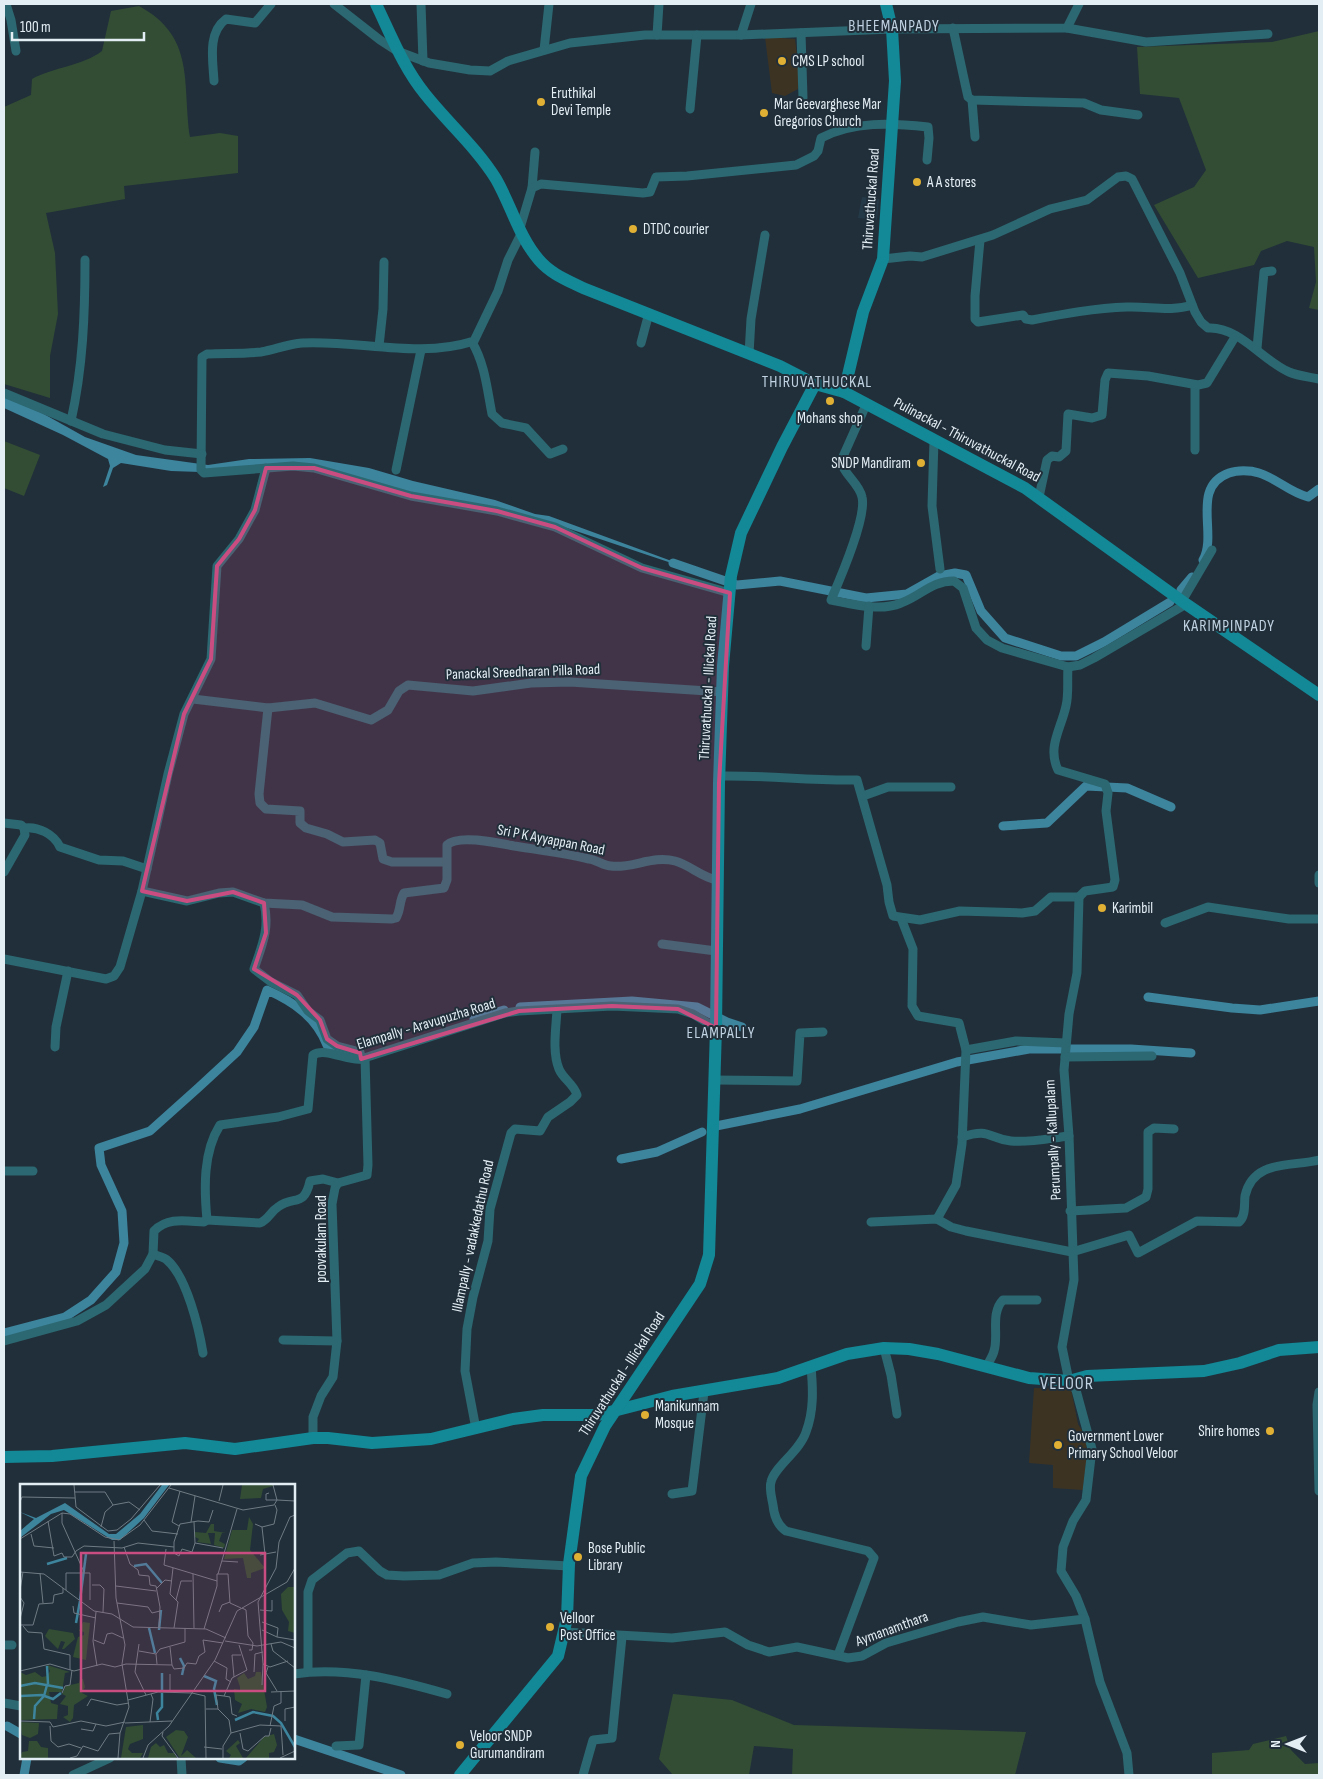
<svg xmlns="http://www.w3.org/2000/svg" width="1323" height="1779" font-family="'Sofia Sans Condensed',sans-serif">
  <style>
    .built { fill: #253a48 }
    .education { fill: #3d3323 }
    .green { fill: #324d34 }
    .water { fill: #3d849d }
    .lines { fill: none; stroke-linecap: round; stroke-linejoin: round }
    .canal { stroke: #3d849d; stroke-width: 9 }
    .street { stroke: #2c6871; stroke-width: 9 }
    .secondary { stroke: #138896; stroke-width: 12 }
    .marked { fill: #ca4d81; fill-opacity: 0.2; stroke: #ca4d81; stroke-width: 4; stroke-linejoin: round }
    .poi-dot { fill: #dfb034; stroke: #212f3a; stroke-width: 2 }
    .labels { text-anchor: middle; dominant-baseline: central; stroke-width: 4; stroke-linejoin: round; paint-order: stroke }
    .poi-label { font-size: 15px; fill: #e3edf4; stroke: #212f3a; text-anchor: start }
    .street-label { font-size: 15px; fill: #e3edf4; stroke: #212f3a }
    .neighbourhood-label { font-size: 16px; letter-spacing: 1px; fill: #c1d3e2; stroke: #212f3a }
    .quarter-label { font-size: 18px; letter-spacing: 1px; fill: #c1d3e2; stroke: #212f3a }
    .inset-river { fill: none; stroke: #3d849d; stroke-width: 2.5 }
    .inset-road { fill: none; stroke: #6f7b84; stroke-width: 1 }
    .view { fill: #ca4d81; fill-opacity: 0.15; stroke: #ca4d81; stroke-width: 2.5 }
    .inset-edge { fill: none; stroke: #e3edf4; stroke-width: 2.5 }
  </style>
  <rect width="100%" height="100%" fill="#212f3a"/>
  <path class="built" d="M862,197l17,2 -2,21 -19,-2z"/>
  <g class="education">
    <path d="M765,37l30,2 4,33 -1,17 -13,7 -13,-3z"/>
    <path d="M1034,1388l37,1 7,35 8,13 1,17 -4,36 -30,-2v-23l-24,-2z"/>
  </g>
  <g class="green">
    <path d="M139,6c57,31 43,77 51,131l30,-4 18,3v37l-114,13 1,13 -79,14 9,40 3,61 -8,42v42l-46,-14v-277l27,-12 1,-16c22,-12 50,-13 70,-28l9,-40z"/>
    <path d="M1319,31v279l-10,-2 7,-26 -2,-35 -27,-6 -26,10 -7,14 -56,13 -44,-73 40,-18 12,-17 -27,-72 -39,-4 -3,-47 135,-5z"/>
    <path d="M4,441l36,14 -16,41 -20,-8z"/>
    <path d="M673,1694l59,6 62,25 232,7 -11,43h-223l1,-26 -39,-3 -5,29h-76l-14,-16z"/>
    <path d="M1286,1736l5,14 14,14 14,-1v12h-107v-22l37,-3 4,-6z"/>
  </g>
  <path class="water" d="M4,397l38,16 43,24 51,18 72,10 41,-6 61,-1 59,10 44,13 82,19 40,14 14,2 188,69 -179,-60 -137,-29 -101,-29 -120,5 -29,-1 -50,-8 -8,5 -6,17 -4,2 7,-21 -2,-7 -45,-24 -59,-27z"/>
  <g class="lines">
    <g class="canal">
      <path d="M1203,560c15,-26 -13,-73 26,-87 8,-3 21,-3 30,0 17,5 30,19 49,24l11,-8"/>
      <path d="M673,563l64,22 43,-4 86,17 41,-4 32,-18 16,-3 11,2 15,36 24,27 56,18h15l28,-14 66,-40"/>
      <path d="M1181,590l11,-13"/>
      <path d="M1003,826l44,-3 39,-37 41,2 44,19"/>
      <path d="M1148,997l84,11 28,2 59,-9"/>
      <path d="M520,1007l112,-6 65,6 30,15 15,5"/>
      <path d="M474,1019l30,-9"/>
      <path d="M716,1126l84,-17 157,-47 72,-13h102l60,4"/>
      <path d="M621,1159l36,-7 45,-20"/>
      <path d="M4,1333l61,-16 26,-17 25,-28 8,-29 -2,-32 -21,-46 -2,-17 51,-17 48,-43 39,-36 17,-25 13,-37c27,12 49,27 60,55l17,8"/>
      <path d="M7,1726l14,8"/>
      <path d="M294,1739l107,36"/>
      <path d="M220,1758l19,3 4,-3"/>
      <path d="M24,1775l3,-17"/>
    </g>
    <g class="street">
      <path d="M6,4l5,16 5,31"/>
      <path d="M334,4l46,36 17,11 32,12 41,7 20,1 18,-10 62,-18 75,-8h96l151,-6 175,-1 12,-24"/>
      <path d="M421,4l2,57"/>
      <path d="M953,28l13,60 2,9 4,3 112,3 17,7 37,5"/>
      <path d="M1067,28l79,14 122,-8"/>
      <path d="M801,33l2,65"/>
      <path d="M657,35l2,-31"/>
      <path d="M741,35l10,-31"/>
      <path d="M544,50l5,-46"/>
      <path d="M214,81c-1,-20 -7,-48 12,-62l29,4 16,-19"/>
      <path d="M972,100l3,37"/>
      <path d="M690,109l7,-74"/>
      <path d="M532,188l3,-36"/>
      <path d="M520,228l12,-40 9,-4 102,9 7,-1 6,-15 31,-1 109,-11 18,-9 4,-5 3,-13c33,-17 70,-15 107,-11l1,11 -2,22"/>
      <path d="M522,232l-14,28 -10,31 -24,50c-56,18 -114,-1 -172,2 -14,1 -28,7 -41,9 -18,2 -37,1 -54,2l-5,3 -1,113 3,3 89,-7 21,2 97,28 86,15 58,16 87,41 88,25"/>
      <path d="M980,240l-5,56v23l3,3 45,-7 3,4 6,1c31,-6 63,-12 95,-13 22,-1 44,5 65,-2"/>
      <path d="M883,259l27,-3 12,1 71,-22 57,-26 37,-9 31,-23 8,-1 6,3 48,94 15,39 6,10 7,6c31,-2 55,33 81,44 9,4 21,5 30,7"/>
      <path d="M472,342c13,22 15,47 20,72l10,9 24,5 24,26 13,-5"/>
      <path d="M641,343l8,-30"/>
      <path d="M379,346l4,-37 1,-47"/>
      <path d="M1257,348l7,-76 8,-1"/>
      <path d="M749,354l2,-35 14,-84"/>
      <path d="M4,393l99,41 62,16 37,4"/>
      <path d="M866,405l-25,56c2,13 18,22 21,36 5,20 -22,82 -31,103 21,4 49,12 70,3 20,-7 30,-22 53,-22l9,7 13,40 11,12 15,8 66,19 12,-2 14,-7 92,-54"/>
      <path d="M71,421c12,-54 14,-107 14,-161"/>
      <path d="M934,440l-2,66 8,63"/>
      <path d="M1195,450v-65"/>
      <path d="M396,470l25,-120"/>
      <path d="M1039,497l8,-37 5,-4 7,1 7,-6 2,-37 24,4 10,-3 3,-35 3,-7 40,3 50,9 9,-2 28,-46"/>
      <path d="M1182,601l30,-51"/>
      <path d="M866,646l3,-40"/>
      <path d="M1068,667c-1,13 1,27 -2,39 -5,23 -19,41 -8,64l47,14 3,9 -2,18 9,69 -2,7 -28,4 -6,6"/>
      <path d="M193,699l75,9 47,-5 56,17 17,-10 11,-19 9,-6 65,6 58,-8 39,-1 153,10"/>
      <path d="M268,708l-9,86 1,9 6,6 34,2v12l6,5 21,6 16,8 32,-2 5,3 3,16 9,3h54"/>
      <path d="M719,776c46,-1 92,5 138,4l30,105 2,17 4,14 27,4 40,-9 62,2 13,-2 16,-14h28"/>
      <path d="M863,796l25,-9h63"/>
      <path d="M4,823l17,2 3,3 1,7 -21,37"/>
      <path d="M24,828c14,-2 30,6 36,19l39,13 24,1 24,8"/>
      <path d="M1319,875v8"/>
      <path d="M142,891l45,10 32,-8 14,-1 31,11 38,2 30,12 60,2 4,-1c5,-8 3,-17 8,-25l40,-5 3,-8v-35c11,-11 52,-2 67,1 25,4 50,7 75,13 8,1 15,7 22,7 21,3 41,-11 64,-5 15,4 26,16 42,19"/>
      <path d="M1079,897l-2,76 -8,41 -5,56 5,66 5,144 -12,67 7,34 7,9 16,59 -6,51 -13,21 -10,26 -2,24 15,25 9,23 15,63 27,71 2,22"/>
      <path d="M264,903c6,26 -2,42 -10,66l17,13 26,13 11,16 12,9 7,19 10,7 23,6 1,7"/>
      <path d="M901,918l12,31 -1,57 6,10 41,7 7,27 -4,94 -6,41 -19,34"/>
      <path d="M1165,923l43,-16 81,12h30"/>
      <path d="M662,944l54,7"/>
      <path d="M4,959l102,20 8,-3 6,-9 22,-76 26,-117 16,-60 27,-55 6,-93 22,-27 16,-29 11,-42"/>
      <path d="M55,1047l1,-20 12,-56"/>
      <path d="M966,1050l50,-9 50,2"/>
      <path d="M1065,1057l87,-1"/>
      <path d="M714,1080l83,1 3,-48 23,-1"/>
      <path d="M962,1137c29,-9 25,1 49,4 18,2 40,-3 58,-5"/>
      <path d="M4,1171h29"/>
      <path d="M1070,1211l56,-3 20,-11 2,-8v-57l6,-4 20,1"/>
      <path d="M207,1220l53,3c9,-4 10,-11 18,-16 16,-12 26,1 32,-26l13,-2 15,4"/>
      <path d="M871,1222l66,-3 14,8 15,4 106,21 57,-17 9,18 59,-32 42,1c7,-6 5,-17 6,-26 8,-37 47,-29 74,-36"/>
      <path d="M153,1254c4,2 11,3 14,6 20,17 32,69 36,93"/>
      <path d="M283,1340l54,1"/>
      <path d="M4,1341l73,-20 29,-16 39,-36 8,-15 1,-23c14,-14 31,-10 50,-9l3,-2c-3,-32 -4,-68 13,-95l58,-8 30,-8 5,-54c12,-8 34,6 48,4l144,-46 14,-2 93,-5 66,3 15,5 23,14"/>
      <path d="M884,1348l7,27 6,39"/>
      <path d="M987,1366c2,-5 6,-10 7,-15 5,-15 -4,-38 9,-51h34"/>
      <path d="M811,1367c2,22 3,44 -5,65 -6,19 -32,35 -35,50 -2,7 1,17 2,23 1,11 4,20 13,26l82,20 6,7 -36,97"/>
      <path d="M1319,1392l-2,13 2,86"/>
      <path d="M476,1429l-11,-58 2,-42 6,-32 15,-56 2,-32 21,-76 4,-4 25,2 8,-14 22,-15 7,-7c-3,-11 -14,-16 -18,-26 -7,-17 -3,-41 -2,-59"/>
      <path d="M313,1438v-21l8,-21 12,-19 4,-36 -5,-137 3,-16 3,-5 29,-8 1,-10 -3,-107"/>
      <path d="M672,1494l20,-3 12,-99"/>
      <path d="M564,1632l108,6 53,-6 23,13 21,7 28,-5 51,11 14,-2 24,-13 72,-21 25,-5 48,8 54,-6"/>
      <path d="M4,1645h8"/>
      <path d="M308,1671v-79l4,-12 35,-27 12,-2 21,20 7,4 17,1 35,-1 34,-12 23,-1 73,4"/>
      <path d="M294,1674c51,-8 104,6 153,20"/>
      <path d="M4,1703l17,3"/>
      <path d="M336,1746l23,-1 7,-70"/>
      <path d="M181,1758l1,17"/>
      <path d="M73,1775l37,-17"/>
      <path d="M583,1775l10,-35 19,-2 10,-101"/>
    </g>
    <g class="secondary">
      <path d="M376,4c15,31 27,63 49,90 23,29 51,53 71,85 15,26 23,58 43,81 12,14 28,20 44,28l197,78 35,18 29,8 181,96 161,116 133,91"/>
      <path d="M844,392l19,-80 20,-53 12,-178 -3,-52 -6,-25"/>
      <path d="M4,1457l48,-1 133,-13 50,6 78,-11h15l44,5 59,-4 82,-20 30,-4h55l74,-19 106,-18 69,-24 37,-6 25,1 29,5 91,24 40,3 18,-5 117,-5 36,-8 39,-13 40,-3"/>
      <path d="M460,1775l98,-119 9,-38 2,-54 12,-88 24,-50 95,-142 9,-29 7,-227 3,-245 4,-117 8,-90 10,-43 41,-86 33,-63"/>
    </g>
  </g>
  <path class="marked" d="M266,468h48l97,28 86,15 58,16 87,41 88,25 -11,190 -3,245 -38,-19 -66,-3 -93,5 -158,48 -1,-6 -23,-7 -10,-7 -7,-19 -23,-25 -43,-26 12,-36 -2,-30 -31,-11 -46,9 -45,-10 42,-177 27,-55 6,-93 22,-27 16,-29z"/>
  <g class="poi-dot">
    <circle cx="782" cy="61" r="5"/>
    <circle cx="541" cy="102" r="5"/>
    <circle cx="764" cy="113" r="5"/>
    <circle cx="917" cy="182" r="5"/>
    <circle cx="633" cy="229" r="5"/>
    <circle cx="830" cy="401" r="5"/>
    <circle cx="921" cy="463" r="5"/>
    <circle cx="1102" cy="908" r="5"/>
    <circle cx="645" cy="1415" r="5"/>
    <circle cx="1270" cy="1431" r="5"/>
    <circle cx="1058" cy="1445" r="5"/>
    <circle cx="578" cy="1557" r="5"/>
    <circle cx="550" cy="1627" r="5"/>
    <circle cx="460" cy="1745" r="5"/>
  </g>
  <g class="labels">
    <g class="poi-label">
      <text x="792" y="61">CMS LP school</text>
      <text x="551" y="93">Eruthikal<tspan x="551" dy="17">Devi Temple</tspan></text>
      <text x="774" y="104">Mar Geevarghese Mar<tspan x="774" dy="17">Gregorios Church</tspan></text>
      <text x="927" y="182">A A stores</text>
      <text x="643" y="229">DTDC courier</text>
      <text x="830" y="418" text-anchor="middle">Mohans shop</text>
      <text x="911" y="463" text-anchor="end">SNDP Mandiram</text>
      <text x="1112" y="908">Karimbil</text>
      <text x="655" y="1406">Manikunnam<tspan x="655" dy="17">Mosque</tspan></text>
      <text x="1260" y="1431" text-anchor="end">Shire homes</text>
      <text x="1068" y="1436">Government Lower<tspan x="1068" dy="17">Primary School Veloor</tspan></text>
      <text x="588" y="1548">Bose Public<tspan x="588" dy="17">Library</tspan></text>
      <text x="560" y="1618">Velloor<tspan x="560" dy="17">Post Office</tspan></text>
      <text x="470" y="1736">Veloor SNDP<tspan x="470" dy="17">Gurumandiram</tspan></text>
    </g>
    <g class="street-label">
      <text transform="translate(871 199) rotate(-86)">Thiruvathuckal Road</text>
      <text transform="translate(967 440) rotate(28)">Pulinackal - Thiruvathuckal Road</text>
      <text transform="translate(523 672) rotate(-2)">Panackal Sreedharan Pilla Road</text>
      <text transform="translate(708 688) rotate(-87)">Thiruvathuckal - Illickal Road</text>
      <text transform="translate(551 840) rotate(11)">Sri P K Ayyappan Road</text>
      <text transform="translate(426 1024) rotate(-17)">Elampally - Aravupuzha Road</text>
      <text transform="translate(1053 1140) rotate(-93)">Perumpally - Kallupalam</text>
      <text transform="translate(473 1236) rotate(-78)">Illampally - vadakkedathu Road</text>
      <text transform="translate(321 1239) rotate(-90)">poovakulam Road</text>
      <text transform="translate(622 1374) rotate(-57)">Thiruvathuckal - Illickal Road</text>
      <text transform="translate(892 1629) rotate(-20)">Aymanamthara</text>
    </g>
    <g class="neighbourhood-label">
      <text x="894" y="26">BHEEMANPADY</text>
      <text x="817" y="382">THIRUVATHUCKAL</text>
      <text x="1229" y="626">KARIMPINPADY</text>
      <text x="721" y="1033">ELAMPALLY</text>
    </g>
    <g class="quarter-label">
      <text x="1067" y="1383">VELOOR</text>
    </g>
  </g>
  <g transform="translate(20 1484)">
    <rect width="275" height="275" fill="#212f3a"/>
    <path d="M222,1h31v1l-10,3 -2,9 -21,1zM229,33l4,7 -3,26 15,18 -14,5v5h-4l-4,-20 -19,1 8,-29h15zM191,40h3v7l12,2h-4l-3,8 6,3 -1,4 -10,-3 1,-12h-7l3,11 -14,-2 2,-3 -4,-2v-5l11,1zM268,103h7v46l-7,-2 1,-9 -7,-12 -1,-16zM63,138l7,1 -4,37 -13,-3 5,-20 6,-2v-3l-5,-1zM29,145l24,4 2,6 -11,10h-2l3,-7 -4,-1 -3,8 -13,-13zM27,181l23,7 -5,1 -3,19h-13l2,11 7,2 -1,14 -37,1v-48l6,3 9,-3 7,5 5,-1 3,-5zM236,188h5l6,35 -2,5 -14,-3 -13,4 4,-9 -7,-4 -1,-11 6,1v-3l-3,-9 7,-5 4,6 7,-3zM60,195h3l2,8 -3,6 6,3 -14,9 -1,13 -3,4 -7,-5 5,-2v-9l-8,-2 6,-8 -4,-2 4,-8 13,-3zM0,238l19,1 -1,11 -8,4 -8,-3zM123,241v14l-13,5 -2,5 4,4h11l-3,5h-19l5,-31zM156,246l8,1 4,6 -7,19 6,-6 9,8 -17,-1 -13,-20zM254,250l3,11 -3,7 -5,1v5h-23l18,-21zM218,256l2,3 -4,3 7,12h-14l2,-3 -5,-4zM9,257h8l4,6 7,1v10h-28l2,-6 6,-1zM136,259l4,4 4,-2 4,8h6l3,5h-29l3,-11z" fill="#324d34"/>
    <path d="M142,1h7l-25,33 -24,22h-8l-48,-30 -13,4 -31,24v-7l14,-12 -14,-7 16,6 29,-15 44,31h7l24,-20z" fill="#3d849d"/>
    <path class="inset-river" d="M27,80l20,-6M114,82l12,-2 16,19M60,116l6,-46M56,139l4,-22M129,144l6,25M139,146l2,-20M160,174l4,8 -2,9M27,182l1,18M184,192l12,5 -2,8 3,16M0,202l15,-3 28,5M142,207v-18M0,212l22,-1 11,4 8,-6M14,235l1,-13 9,-10 3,-11M138,236l-1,-7 5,-6v-14M215,236l18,-8 20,4 8,7 14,24"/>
    <path class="inset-road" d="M54,1l2,22 32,24 9,-1 14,-11 29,-34M149,4l74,22 31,-5 3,-5 18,1M55,8h30l8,13M249,9l-3,1v6h11l-4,-15M199,17l4,-16M0,18l2,-5 53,1M42,29v10l22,49M124,36l8,11 26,3M28,37l6,35 8,-3 2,4h8l4,-6M171,38l4,-26M174,38l1,21 -3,9 -10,-3 -3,7 -5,-3v-11l6,-18 18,-3 11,1 4,-12M235,40l7,3 12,-3 3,-14 -2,-5M159,42l-7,-4 8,-31M81,43l4,-15 8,-7 16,-3 11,8M242,43l3,27M11,50l3,12 20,2M0,55l42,-26 8,1 35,23 14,3 21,-15 31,-40M175,59l28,5M104,63l6,17 8,6 1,5 10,1 1,9 6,1 4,21 -1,20M146,65l-2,16 53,16M56,67l8,-5 38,2 16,-5 36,4M240,71l16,-3M202,77l16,1M153,84l-3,26 8,8 -4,26M0,88l24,2 50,37 18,3 21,13 73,2 20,9M20,89l3,30M173,90l1,54M198,90l19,-65M72,101h8l4,4 -1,23M96,102l40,5M137,104l8,-8 7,1M0,106l3,-18M46,106v-17h24v27M0,113l4,6 -4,16M156,116l5,-19h11M97,119l31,4 4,6 8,-2M53,122l1,7 22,5M222,124l4,2 2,26 5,7 -1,7h-3M240,126l12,1v-11M76,128l-3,29 4,25M199,128l3,-7 8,-3M242,138l16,6 -1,9 18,3M0,141h13l6,-21 14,-1 1,-8 9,-2v-5M3,142l5,6 14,1 2,16 26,6v15M184,145l13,-43v-12h11l2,29 11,5M242,146l15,7M74,156l10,4 3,-10 5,-1 11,5M205,157l32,5 24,-4 14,6M119,160l-4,28 11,23M251,160l2,7 22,17M150,163l2,18M119,167l17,3M194,177l13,7 -1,11 5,3M268,177l-18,6 -7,-3 -5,-62 18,-34 3,-26 11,-25 5,-2M137,180l-1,-10 4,-5 25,-7v-14M176,180l3,-8 6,-4 -2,-12 20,3M152,181l2,4 10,-1 3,-5 9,1M248,183l-2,6 11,18M0,187l30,-7 24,7 28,-7 13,3 11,-3 46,1M234,188l1,-18 8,-2M150,190v17M214,193l-2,-22h9M242,201l1,-21M88,207h18M251,208l24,-1M42,209l3,-7 5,-1 2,-15M172,209l13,3 1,62M108,216l30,-8 34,1M67,222l4,-7 26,6 12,-2M186,225h12l11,11 2,13 -8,13v12M198,225l-2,-14 8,1M217,232l-5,-2 -2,-17 -6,-1 8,-18 15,-8 -8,-25M0,237l30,1 3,5 28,-6 25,5 19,-4M265,237v-12l10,-2M130,238l3,-23 -2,-5M105,239l47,-2M30,242l1,15 7,6 11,-3 12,4M250,242l4,-20 7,-3v-12M61,245l12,2 3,-7M143,248l-1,4 16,22M211,249l29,-8 21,1 2,29M220,249l3,16 5,2 17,-15h4l2,-8M184,263l18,2M50,274l7,-2 6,-10 15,5 11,-17 11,-1 9,-26 -7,-43 3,-19 -9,-47 -2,-57M98,274l2,-25M123,274l5,-13 21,-19 46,-66 22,-49 50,-29 8,-14M260,274l15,-7"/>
    <path class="view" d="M61,69h184v138h-184z"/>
    <rect width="275" height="275" class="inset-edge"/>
  </g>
  <rect width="1323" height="1779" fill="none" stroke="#e3edf4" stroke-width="10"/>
  <g transform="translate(1288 1744) rotate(270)" stroke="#212f3a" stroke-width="4" paint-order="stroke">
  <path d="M0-4L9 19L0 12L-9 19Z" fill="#e3edf4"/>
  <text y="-8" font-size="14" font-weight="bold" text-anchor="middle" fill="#e3edf4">N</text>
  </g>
  <path d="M12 32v8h132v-8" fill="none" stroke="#e3edf4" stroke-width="2.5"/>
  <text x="20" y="32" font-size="15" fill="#e3edf4" stroke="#212f3a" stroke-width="4" paint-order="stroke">100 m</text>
</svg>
